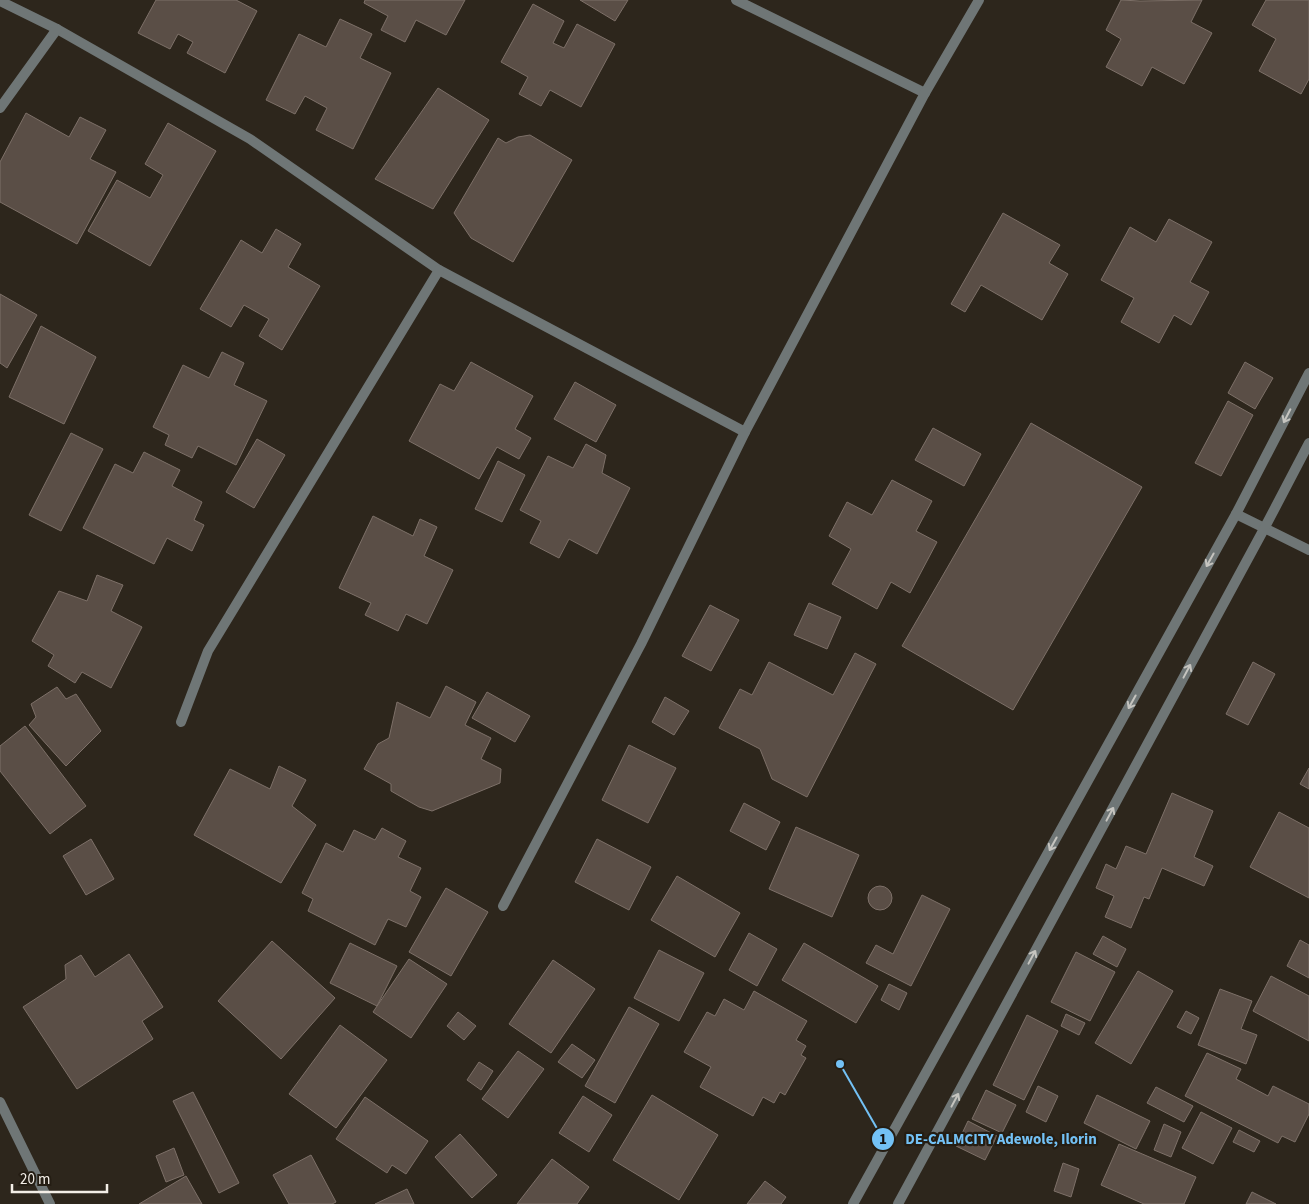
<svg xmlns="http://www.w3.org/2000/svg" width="1309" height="1204" font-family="'Source Sans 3',sans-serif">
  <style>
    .building { fill: #5a4e46; stroke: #7d7068 }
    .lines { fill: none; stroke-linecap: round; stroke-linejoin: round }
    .minor { stroke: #6f7676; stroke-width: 10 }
    .tertiary { stroke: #6f7676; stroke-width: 10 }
    .oneway { stroke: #c5c4bf }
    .leader { fill: none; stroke: #73c1f5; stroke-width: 2 }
    .callout-dot { fill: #73c1f5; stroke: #241d13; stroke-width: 2 }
    .mark-label { font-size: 15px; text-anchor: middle; font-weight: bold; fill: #111 }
    .callout-label { font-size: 15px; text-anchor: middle; font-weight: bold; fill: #73c1f5; stroke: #241d13; stroke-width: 4.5; stroke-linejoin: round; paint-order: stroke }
  </style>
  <rect width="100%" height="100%" fill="#2d261c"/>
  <g class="building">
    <path d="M156,0h80l21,11 -32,62 -38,-20 6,-11 -15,-8 -8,15 -32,-16z"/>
    <path d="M365,0h100l-19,35 -30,-15 -11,22 -24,-12 7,-14 -24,-13z"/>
    <path d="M580,0h48l-13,21z"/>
    <path d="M1121,0l19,1 62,-1 -11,22 21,11 -28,51 -32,-17 -10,19 -36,-19 15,-28 -15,-9z"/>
    <path d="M1266,0h43v79l-8,15 -42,-23 17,-32 -24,-14z"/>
    <path d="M533,4l31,17 -11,22 11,5 13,-24 38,20 -34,63 -31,-17 -9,16 -22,-12 9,-17 -27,-15z"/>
    <path d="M340,19l32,15 -12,24 31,15 -38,76 -37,-19 11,-22 -22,-12 -10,18 -29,-14 33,-66 27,13z"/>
    <path d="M438,88l51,32 -56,89 -58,-30z"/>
    <path d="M26,113l43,24 11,-20 26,13 -16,29 26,13 -39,72 -77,-42v-40z"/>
    <path d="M168,123l48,28 -66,115 -62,-35 29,-51 33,18 13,-23 -18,-11z"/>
    <path d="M530,135l42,25 -59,102 -42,-24 -17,-25 44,-75 8,5 12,-6z"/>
    <path d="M1003,213l57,32 -11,18 19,11 -26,46 -61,-35 -16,27 -14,-8z"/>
    <path d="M1169,219l43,23 -22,40 19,10 -18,33 -17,-10 -15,28 -38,-21 13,-24 -33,-18 29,-53 26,15z"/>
    <path d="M276,229l25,15 -13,23 32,19 -38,64 -23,-14 10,-17 -25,-14 -13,22 -31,-18 41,-69 21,13z"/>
    <path d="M0,294l37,21 -30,53 -7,-5z"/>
    <path d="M41,326l55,31 -32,67 -55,-27z"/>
    <path d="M222,352l22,11 -10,22 33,16 -31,64 -38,-19 -6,12 -27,-13 4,-10 -16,-8 30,-62 26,13z"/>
    <path d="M471,362l62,34 -18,33 16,9 -12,21 -22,-12 -18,32 -70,-38 31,-57 14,7z"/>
    <path d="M1245,362l28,16 -18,31 -27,-16z"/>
    <path d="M575,382l41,23 -20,37 -42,-23z"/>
    <path d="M1228,401l25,14 -32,61 -26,-13z"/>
    <path d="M1031,423l111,64 -129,223 -111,-64z"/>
    <path d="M933,428l48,26 -17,32 -49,-26z"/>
    <path d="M71,433l32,16 -42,82 -32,-16z"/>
    <path d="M257,439l28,16 -31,53 -28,-16z"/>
    <path d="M586,444l20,11 -4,18 28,15 -33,66 -28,-15 -10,19 -29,-15 11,-22 -21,-11 28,-54 25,12z"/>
    <path d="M144,452l36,18 -8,16 30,16 -8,18 10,5 -12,26 -25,-13 -13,26 -71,-36 32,-64 18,9z"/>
    <path d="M498,461l27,14 -23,47 -27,-13z"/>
    <path d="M892,480l40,21 -16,30 21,11 -27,51 -19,-11 -14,27 -45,-25 19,-35 -22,-13 18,-34 25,13z"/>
    <path d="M373,516l40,20 7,-17 17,8 -13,29 29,14 -26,54 -21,-10 -8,17 -33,-16 6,-12 -32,-15z"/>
    <path d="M97,575l26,10 -12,26 31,16 -31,61 -29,-16 -7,11 -27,-17 6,-11 -22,-14 27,-50 28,10z"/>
    <path d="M809,603l32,14 -14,32 -33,-14z"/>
    <path d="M710,605l29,15 -28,51 -29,-15z"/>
    <path d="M855,653l21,11 -69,133 -35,-18 -12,-30 -41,-21 21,-39 12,6 17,-33 64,33z"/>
    <path d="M1253,662l22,12 -27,51 -22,-11z"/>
    <path d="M446,686l30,16 -11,23 26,13 -10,21 20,10 -1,14 -68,28 -13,-4 -28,-16v-7l-27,-15 14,-25 11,-6 8,-36 33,16z"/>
    <path d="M57,687l9,12 10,-5 25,37 -35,35 -37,-41 7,-8 -5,-13z"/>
    <path d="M487,692l43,24 -15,26 -43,-24z"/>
    <path d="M665,697l24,14 -15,24 -22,-13z"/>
    <path d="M25,726l61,80 -36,28 -50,-63v-25z"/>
    <path d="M629,745l47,23 -28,55 -46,-23z"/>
    <path d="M279,766l27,14 -14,26 24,19 -35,58 -87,-48 36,-66 40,20z"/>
    <path d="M1309,768v21l-9,-5z"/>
    <path d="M1172,793l41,18 -19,46 19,9 -9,20 -42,-18 -13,31 -5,-2 -13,31 -26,-11 9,-21 -18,-8 10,-24 10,5 10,-23 20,8z"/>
    <path d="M744,803l36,19 -14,28 -36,-19z"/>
    <path d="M1279,812l30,16v70l-59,-31z"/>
    <path d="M796,827l63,28 -27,62 -63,-28z"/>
    <path d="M382,828l24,13 -8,16 23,11 -11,23 11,6 -15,30 -18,-8 -13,26 -67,-34 5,-12 -11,-6 24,-50 17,9 11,-22 21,10z"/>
    <path d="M91,839l23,40 -28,16 -23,-39z"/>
    <path d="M597,839l54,28 -22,43 -54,-28z"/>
    <path d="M677,876l63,37 -25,44 -64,-37z"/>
    <circle cx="880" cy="898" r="12"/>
    <path d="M446,888l42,24 -37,64 -42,-24z"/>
    <path d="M922,895l28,14 -39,77 -45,-23 10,-18 17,9z"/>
    <path d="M749,933l28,16 -20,37 -28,-16z"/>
    <path d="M1103,936l23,13 -9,18 -24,-13z"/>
    <path d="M1300,940l9,5v33l-22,-12z"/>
    <path d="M272,941l63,57 -54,61 -63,-58z"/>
    <path d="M350,943l47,23 -20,40 -47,-23z"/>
    <path d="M804,943l74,43 -22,37 -74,-43z"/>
    <path d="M659,950l45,23 -25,48 -45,-23z"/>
    <path d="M1076,952l39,20 -25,49 -39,-19z"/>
    <path d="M129,954l34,53 -21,14 11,18 -76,50 -54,-82 43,-28 -1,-14 16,-10 14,22z"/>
    <path d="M409,959l38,25 -36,54 -38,-26z"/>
    <path d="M553,960l42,29 -44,64 -42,-29z"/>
    <path d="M1138,971l35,20 -42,73 -36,-21z"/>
    <path d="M1271,976l38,20v45l-56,-30z"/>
    <path d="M889,984l18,9 -8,17 -18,-10z"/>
    <path d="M1220,989l32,12 -11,28 16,6 -11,29 -48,-19z"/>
    <path d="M754,991l53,30 -11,19 10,6 -5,9 5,3 -21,37 -5,-3 -6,11 -11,-6 -10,19 -53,-29 11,-20 -27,-15 23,-40 8,4 9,-17 20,11z"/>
    <path d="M629,1007l30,17 -44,79 -30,-17z"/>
    <path d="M1186,1011l13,7 -8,16 -14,-7z"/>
    <path d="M458,1012l18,14 -12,14 -17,-14z"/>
    <path d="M1066,1014l19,9 -6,12 -18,-9z"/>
    <path d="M1027,1015l31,16 -34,69 -31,-15z"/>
    <path d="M340,1025l47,35 -51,68 -47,-34z"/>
    <path d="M572,1044l23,16 -13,18 -24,-16z"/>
    <path d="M518,1051l26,18 -36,49 -26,-19z"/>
    <path d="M1207,1053l34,16 -5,10 32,17 5,-10 36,18v10l-14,28 -13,-6 -4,7 -93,-47z"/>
    <path d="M479,1062l14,9 -12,19 -14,-10z"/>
    <path d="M1038,1086l20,10 -12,26 -20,-10z"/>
    <path d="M1156,1087l37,19 -9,16 -37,-19z"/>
    <path d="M986,1090l30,15 -14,28 -30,-14z"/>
    <path d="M193,1092l46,91 -20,10 -46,-92z"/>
    <path d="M652,1095l66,40 -39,65 -66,-40z"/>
    <path d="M1097,1095l53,26 -14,28 -52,-26z"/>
    <path d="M583,1096l29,19 -23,37 -30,-19z"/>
    <path d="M365,1097l63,44 -22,33 -14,-9 -5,8 -51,-34z"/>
    <path d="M1201,1112l31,16 -19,36 -31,-16z"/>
    <path d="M968,1121l29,15 -12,24 -29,-14z"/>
    <path d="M1164,1124l17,8 -10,25 -17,-7z"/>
    <path d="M1239,1130l21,11 -6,11 -21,-10z"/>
    <path d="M460,1134l37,41 -25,23 -37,-41z"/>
    <path d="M1119,1144l77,33 -12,27h-40l-43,-19z"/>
    <path d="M174,1148l10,27 -18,7 -10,-26z"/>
    <path d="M311,1155l25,47 -4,2h-43l-16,-29z"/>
    <path d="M552,1159l37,28 -12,17h-60z"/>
    <path d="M1063,1163l16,6 -8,28 -17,-6z"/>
    <path d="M186,1176l16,28h-63z"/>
    <path d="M765,1181l21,16 -5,7h-34z"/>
    <path d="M407,1189l7,15h-39z"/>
    <path d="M1252,1192l24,12h-30z"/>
  </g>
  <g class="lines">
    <g class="minor">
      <path d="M736,0l189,93"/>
      <path d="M0,1l57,28 193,110 189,131 306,162"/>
      <path d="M0,108l57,-79"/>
      <path d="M1236,514l73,36"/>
      <path d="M181,722l27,-71 231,-381"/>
      <path d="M503,906l138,-262 104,-212 180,-339 54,-93"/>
      <path d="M853,1204l383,-690 73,-141"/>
      <path d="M898,1204l366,-675 45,-86"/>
    </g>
    <path class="tertiary" d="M0,1102l50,102"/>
  </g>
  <defs><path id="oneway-shaft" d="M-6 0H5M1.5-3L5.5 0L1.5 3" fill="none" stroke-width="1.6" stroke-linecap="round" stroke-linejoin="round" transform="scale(1.25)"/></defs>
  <g class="oneway">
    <use href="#oneway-shaft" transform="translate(1287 416) rotate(117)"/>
    <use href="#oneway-shaft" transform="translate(1210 560) rotate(119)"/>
    <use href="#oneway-shaft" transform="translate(1187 671) rotate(-62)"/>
    <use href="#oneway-shaft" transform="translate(1132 702) rotate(119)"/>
    <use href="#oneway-shaft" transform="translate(1110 814) rotate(-62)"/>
    <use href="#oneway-shaft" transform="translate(1053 844) rotate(119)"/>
    <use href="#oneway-shaft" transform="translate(1032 957) rotate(-62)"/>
    <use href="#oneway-shaft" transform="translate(955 1100) rotate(-62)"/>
  </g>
  <path class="leader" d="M840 1064L883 1139"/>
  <g class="callout-dot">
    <circle cx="840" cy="1064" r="5"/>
    <circle cx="883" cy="1139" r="12"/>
  </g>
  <g class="mark-label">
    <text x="883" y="1144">1</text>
  </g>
  <g class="callout-label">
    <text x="1001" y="1144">DE-CALMCITY Adewole, Ilorin</text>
  </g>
  <path d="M12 1184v8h95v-8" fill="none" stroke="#f3eee7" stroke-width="2.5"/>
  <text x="20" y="1184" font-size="15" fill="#f3eee7" stroke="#241d13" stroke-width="4" paint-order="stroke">20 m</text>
</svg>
